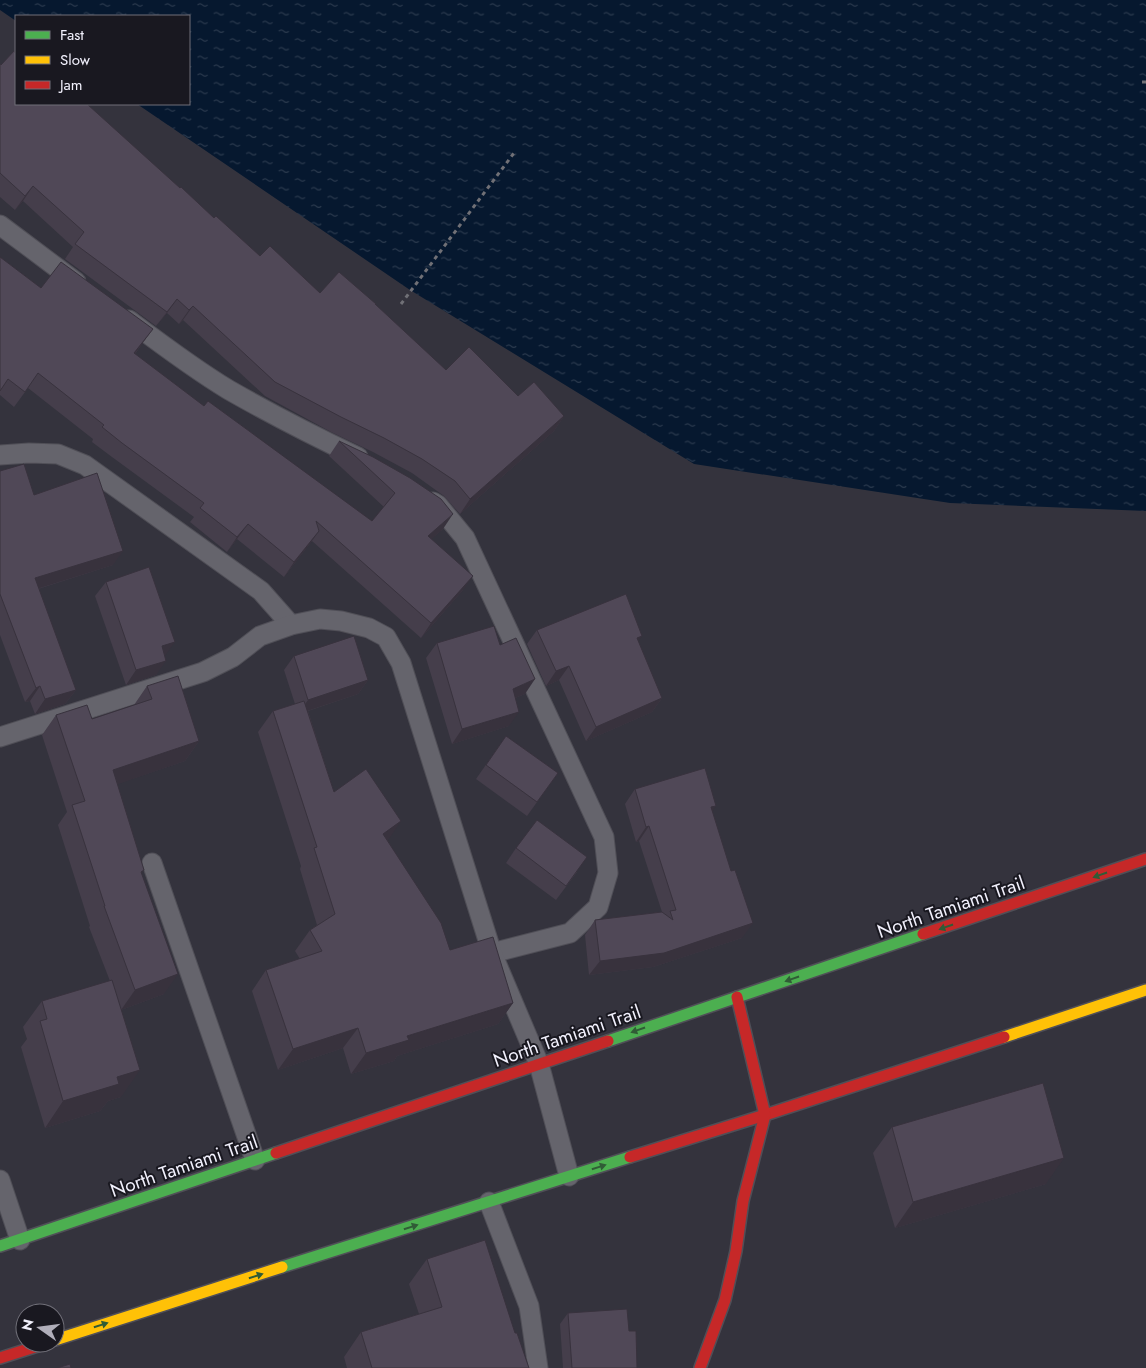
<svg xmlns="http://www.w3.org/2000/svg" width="1146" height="1368" font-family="Jost,sans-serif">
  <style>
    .water { fill: url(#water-ripples) }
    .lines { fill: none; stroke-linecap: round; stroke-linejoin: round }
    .lane-casing { stroke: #504f57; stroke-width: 21 }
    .fast-casing { stroke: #504f57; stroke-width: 14 }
    .slow-casing { stroke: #504f57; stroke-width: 14 }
    .jam-casing { stroke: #504f57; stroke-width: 14 }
    .path { stroke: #707076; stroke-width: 3; stroke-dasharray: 4 4; stroke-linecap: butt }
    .lane { stroke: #65646c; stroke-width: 19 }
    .fast { stroke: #4caf50; stroke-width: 11 }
    .slow { stroke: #ffc107; stroke-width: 11 }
    .jam { stroke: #c62828; stroke-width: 11 }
    .wall { fill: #453e4b }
    .shaded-wall { fill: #38323d }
    .building { fill: #504857; stroke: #38323d }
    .oneway { fill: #305c36 }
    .labels { text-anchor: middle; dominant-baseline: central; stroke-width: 4; stroke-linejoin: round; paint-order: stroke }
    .street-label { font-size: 19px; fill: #f2f1fd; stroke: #191820 }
  </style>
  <defs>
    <pattern id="water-ripples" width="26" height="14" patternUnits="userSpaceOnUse" patternTransform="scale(1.25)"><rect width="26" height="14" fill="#06182f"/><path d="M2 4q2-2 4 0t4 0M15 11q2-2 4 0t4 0" fill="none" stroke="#2b3a4e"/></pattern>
  </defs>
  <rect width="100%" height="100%" fill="#34333d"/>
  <path class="water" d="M0,0h1146v511l-196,-8 -256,-39 -284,-174 -273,-186h52v-88h-173v5l-16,-11z"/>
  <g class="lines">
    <defs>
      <g id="lane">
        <path d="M0,225l76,57"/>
        <path d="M129,320c32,24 65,49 100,70 42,24 85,46 129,67"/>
        <path d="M0,455l29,-2 29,1 27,11 176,126 30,34"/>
        <path d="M433,502l5,3 27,33 139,299 4,36 -10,34 -28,26 -78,20"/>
        <path d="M0,737l203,-65 30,-15 27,-21 31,-11 29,-6 21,2 28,7 17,9 15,26 91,290 47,111 30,112"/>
        <path d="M152,863l103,297"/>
        <path d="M0,1180l20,60"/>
        <path d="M489,1202l40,104 9,62"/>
      </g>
      <g id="fast">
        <path d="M608,1041l315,-107"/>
        <path d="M0,1246l276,-93"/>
        <path d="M282,1267l348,-110"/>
      </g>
      <g id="slow">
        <path d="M1004,1037l142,-47"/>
        <path d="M55,1340l227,-73"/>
      </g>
      <g id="jam">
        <path d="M923,934l223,-75"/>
        <path d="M276,1153l332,-112"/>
        <path d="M630,1157l135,-42 239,-78"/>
        <path d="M0,1358l47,-15"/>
        <path d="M700,1368l25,-68 11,-49 7,-50 22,-86 -28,-118"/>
      </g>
    </defs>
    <use href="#lane" class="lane-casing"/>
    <use href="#fast" class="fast-casing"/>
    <use href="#slow" class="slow-casing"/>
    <use href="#jam" class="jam-casing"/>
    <g class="path">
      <path d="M1142,82h4"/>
      <path d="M401,304l113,-151"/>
    </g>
    <use href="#lane" class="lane"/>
    <use href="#fast" class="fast"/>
    <use href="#slow" class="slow"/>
    <use href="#jam" class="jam"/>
  </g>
  <g class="wall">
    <path d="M0,64l16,40 164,84 34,30 46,38 60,37 55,12 71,65 72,26 46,20 -10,15 -94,83 -16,-18 -32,-23 -39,-21 -42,-20 -66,-36 -82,-76 -4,4 -12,-11 -11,13 -91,-67 8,-12 -50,-46 -8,9 -15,-13z"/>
    <path d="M0,257l41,31 101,56 -7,10 69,52 168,115 12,-14 -55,-51 10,-15 104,88 -12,10 32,51 -42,48 -109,-97 -28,36 -47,-38 -10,13 -37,-30 4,-5 -82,-60 -20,-15 1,-3 -65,-51 -14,19 -14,-12z"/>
    <path d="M0,471l34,24 79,70 -75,24 38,101 -11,14 -30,10 -5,-13 -5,1 -25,-67z"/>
    <path d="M106,582l59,74 -9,19 -30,10 -31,-89z"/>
    <path d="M537,630l125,68 -10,14 -66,29 -27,-61 -13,6 -19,-42z"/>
    <path d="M437,643l63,2 25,49 -10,4 -6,28 -57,18 -26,-86z"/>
    <path d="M294,656l74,24 -10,14 -50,17 26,81 54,49 62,109 63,53 -15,21 -101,32 -3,5 -43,13 -8,-26 -65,22 -26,-79 14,-21 34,-11 -5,-8 15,-21 7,-5 -17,-56 1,-3 -43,-134 15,-21 22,-7 -11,-34z"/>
    <path d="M147,686l52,55 -14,20 -68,23 25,91 22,119 -43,16v87l-13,4 -8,10 -55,17 -24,-81 6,-8 -4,-12 19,-26 68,-20 -21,-54 1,-1 -32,-101 9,-13 -25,-77 14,-20 36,4 42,-14z"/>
    <path d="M506,736l52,37 -31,43 -51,-37z"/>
    <path d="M635,789l77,22 30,127 -89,29 -64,8 -4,-40 10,-15 67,-8 -23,-71 -3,1 -11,-38z"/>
    <path d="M516,848l61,24 -21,28 -50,-37z"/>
    <path d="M892,1127l154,57 -151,44 -22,-75z"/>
    <path d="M427,1259l88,74 14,35h-182l-3,-11 17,-25 58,-18 -10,-30z"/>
    <path d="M568,1313l61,18 8,37h-74l-3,-44z"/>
  </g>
  <g class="shaded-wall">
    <path d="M33,186l-10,15 -8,9 10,-14z"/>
    <path d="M177,299l-10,14 -11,13 11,-14z"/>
    <path d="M193,306l-10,14 -4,4 10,-14z"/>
    <path d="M153,329l-11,15 -18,24 10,-15z"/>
    <path d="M564,416l-10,15 -94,83 10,-15z"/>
    <path d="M453,514l-10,15 -25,22 10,-15z"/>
    <path d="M248,524l-11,15 -10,13 10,-15z"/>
    <path d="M319,531l-10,14 -25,32 10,-15z"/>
    <path d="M123,551l-10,14 -89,28 11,-15z"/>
    <path d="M473,576l-10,14 -42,48 10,-15z"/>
    <path d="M642,636l-10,14 5,-12z"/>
    <path d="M175,642l-11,15 -2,-11z"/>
    <path d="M166,661l-10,14 -30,10 10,-15z"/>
    <path d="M569,666l-10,14 -13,6 10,-15z"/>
    <path d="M535,679l-10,15 -23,9 11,-14z"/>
    <path d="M368,680l-10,14 -60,20 10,-14z"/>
    <path d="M40,686l-10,15 -5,1 11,-14z"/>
    <path d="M76,690l-11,14 -30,10 10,-15z"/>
    <path d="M662,698l-10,14 -66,29 10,-14z"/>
    <path d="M519,712l-10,14 -57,18 10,-15z"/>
    <path d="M199,741l-14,20 -87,30 15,-21z"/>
    <path d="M716,806l-10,14 5,-13z"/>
    <path d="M401,821l-14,21 -4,-8z"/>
    <path d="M649,826l-10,15 -3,1 10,-15z"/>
    <path d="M753,923l-11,15 -89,29 -64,8 11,-14z"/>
    <path d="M178,974l-14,20 -43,16 14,-20z"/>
    <path d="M513,1003l-15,21 -101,32 -3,5 -43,13 15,-21 41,-17z"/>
    <path d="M358,1028l-15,20 -65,22 15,-21z"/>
    <path d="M140,1070l-19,27 -13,4 -8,10 -55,17 18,-27 54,-24z"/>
    <path d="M1064,1158l-18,26 -151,44 18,-26z"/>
  </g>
  <g class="building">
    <path d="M14,51l2,3v50h71l93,84 1,-1 33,31 2,-2 44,40 10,-10 50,47 19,-21 37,32h-1l71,66 23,-23 49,49 16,-14 30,34 -94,83 -15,-18 -33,-22 -38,-21 -43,-21 -66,-35 -82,-76 -4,4 -12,-11 -10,13 -92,-68 9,-12 -51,-46 -8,10 -25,-23v-109l1,1z"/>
    <path d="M0,257l41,31 20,-26 92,67 -19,24 70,53 4,-5 164,120 23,-28 -56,-52 34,16 37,21 31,21 12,15 -25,22 45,40 -42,47 -115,-102 3,10 -25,31 -46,-38 -11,13 -37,-29 4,-5 -82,-60 -20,-16 2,-2 -66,-52 -13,19 -17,-13 -8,12z"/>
    <path d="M24,464l10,31 63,-22 26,78 -88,27 41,112 -31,9 -5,-13 -4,2 -36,-94v-123z"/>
    <path d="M149,567l26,75 -13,4 4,15 -30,9 -30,-88z"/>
    <path d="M626,594l16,42 -5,2 25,60 -66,29 -27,-61 -13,5 -19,-41z"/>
    <path d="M494,626l6,19 16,-7 19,41 -22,10 6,23 -57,17 -25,-86z"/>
    <path d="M354,636l14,44 -60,20 -14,-44z"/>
    <path d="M178,676l21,65 -86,29 31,100 -3,2 37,102 -43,16 -31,-84h1l-33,-101 13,-4 -29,-86 31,-10 5,14 60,-20 -5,-13z"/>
    <path d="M304,701l30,91 32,-23 35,52 -18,13 58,89 9,27 43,-13 20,66 -106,33 2,4 -43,13 -8,-25 -65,21 -27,-79 56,-19 -12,-21 25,-16 -21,-66 3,-1 -44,-136z"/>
    <path d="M506,736l52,37 -21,29 -51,-37z"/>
    <path d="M705,768l11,38 -5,1 20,64 4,-1 18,53 -89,30 -64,8 -5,-41 67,-8 11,8 -3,-9 6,-1 -27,-84 -3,1 -11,-38z"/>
    <path d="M537,820l50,37 -21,29 -50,-38z"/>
    <path d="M112,980l28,90 -23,7 2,7 -56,17 -23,-80 7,-2 -5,-18z"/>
    <path d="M1043,1083l21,75 -151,44 -21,-75z"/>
    <path d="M485,1240l30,93h2l12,35h-157l-11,-36 81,-25 -15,-48z"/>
    <path d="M627,1309l2,22h7l1,37h-65l-4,-55z"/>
    <path d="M70,1364l1,4h-14z"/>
  </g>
  <defs><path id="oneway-solid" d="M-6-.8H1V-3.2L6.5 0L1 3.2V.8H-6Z" transform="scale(1.25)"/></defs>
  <g class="oneway">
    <use href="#oneway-solid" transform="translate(1100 875) rotate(161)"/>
    <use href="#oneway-solid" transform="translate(946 927) rotate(161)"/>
    <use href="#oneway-solid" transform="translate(792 979) rotate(161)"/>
    <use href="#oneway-solid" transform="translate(638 1030) rotate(161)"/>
    <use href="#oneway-solid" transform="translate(599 1167) rotate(-17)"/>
    <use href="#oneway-solid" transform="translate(411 1227) rotate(-18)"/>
    <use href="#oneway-solid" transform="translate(256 1276) rotate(-18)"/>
    <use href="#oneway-solid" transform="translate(101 1325) rotate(-18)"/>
  </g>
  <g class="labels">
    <g class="street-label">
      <text transform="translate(951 907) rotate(-19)">North Tamiami Trail</text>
      <text transform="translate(567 1036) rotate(-19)">North Tamiami Trail</text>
      <text transform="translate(184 1166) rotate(-19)">North Tamiami Trail</text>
    </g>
  </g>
  <rect x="15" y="15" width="175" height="90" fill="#191820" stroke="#706f78"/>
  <rect x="25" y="31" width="25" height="8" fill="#4caf50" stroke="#706f78"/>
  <text x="60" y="40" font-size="15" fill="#f2f1fd">Fast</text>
  <rect x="25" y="56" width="25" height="8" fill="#ffc107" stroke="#706f78"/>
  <text x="60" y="65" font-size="15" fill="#f2f1fd">Slow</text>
  <rect x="25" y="81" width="25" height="8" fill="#c62828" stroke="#706f78"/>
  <text x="60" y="90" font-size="15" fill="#f2f1fd">Jam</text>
  <g transform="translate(40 1328) rotate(284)"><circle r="24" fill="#191820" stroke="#706f78"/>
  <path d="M0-4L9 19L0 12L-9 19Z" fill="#b0aeba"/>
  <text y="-8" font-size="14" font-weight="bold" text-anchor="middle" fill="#f2f1fd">N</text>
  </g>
</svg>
